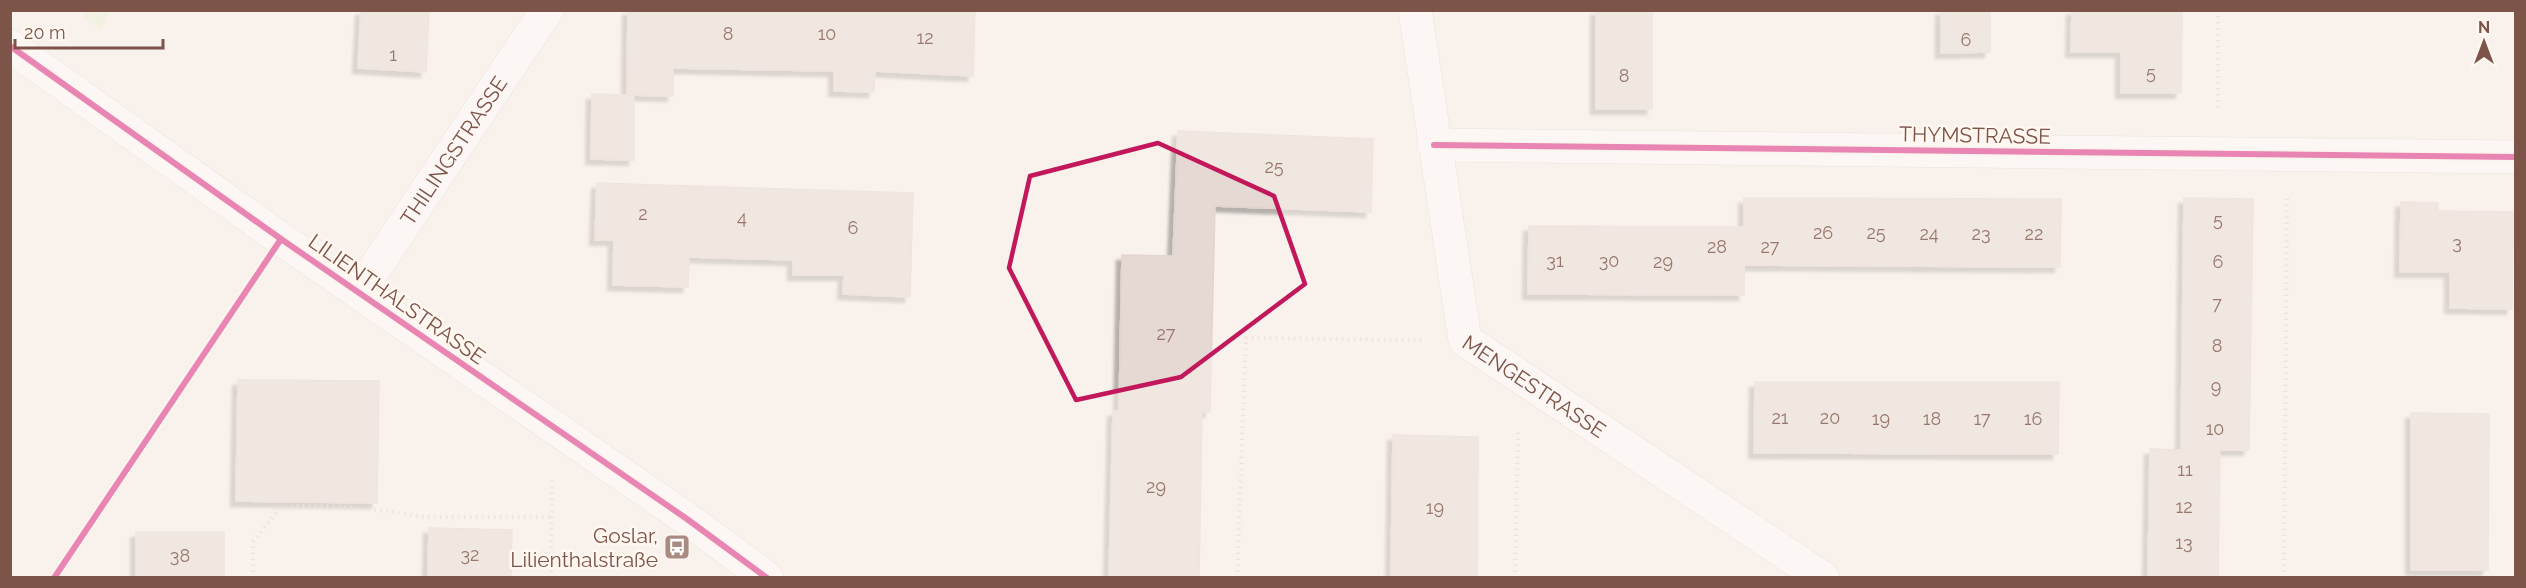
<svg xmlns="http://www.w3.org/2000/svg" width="2526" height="588" font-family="Raleway,sans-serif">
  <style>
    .green { fill: #e8f0d5 }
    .building { fill: #e6d9d3; stroke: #e3d4cd; stroke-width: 1.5; filter: url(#shadow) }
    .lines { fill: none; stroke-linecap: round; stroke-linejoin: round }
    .minor-casing { stroke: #d8cec9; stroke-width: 34 }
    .path { stroke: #dcd1cd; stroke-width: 4; stroke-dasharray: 1.5 4.5; stroke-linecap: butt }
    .minor { stroke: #fefdfc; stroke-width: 33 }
    .cycleway-casing { stroke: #fff7f0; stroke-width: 10 }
    .cycleway { stroke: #d6006c; stroke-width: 6 }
    .marked { fill: none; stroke: #c2185b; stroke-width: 4.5; stroke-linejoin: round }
    .labels { text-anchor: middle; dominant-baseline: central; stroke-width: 5; stroke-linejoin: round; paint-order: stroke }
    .number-label { font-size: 18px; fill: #98786d }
    .street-label { font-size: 21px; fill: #7c5448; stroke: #fff7f0 }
    .poi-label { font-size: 21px; fill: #7c5448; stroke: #fff7f0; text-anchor: end }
  </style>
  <defs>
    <filter id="shadow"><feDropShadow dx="-5.5" dy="5.5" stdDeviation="1.5" flood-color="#0004"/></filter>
  </defs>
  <rect width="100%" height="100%" fill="#f9f2ec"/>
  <path class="green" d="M88,11h22l-9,19 -18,-13z"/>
  <g class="building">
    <path d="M361,10h68l-3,62 -68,-4z"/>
    <path d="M628,10h347l-2,66 -98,-5 -1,21 -40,-1v-20l-161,-3v28l-46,-1z"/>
    <rect x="1596" y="10" width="56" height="99"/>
    <path d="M1941,10h49v42l-49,1z"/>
    <path d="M2072,10h110l-1,83h-60v-41h-50z"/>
    <path d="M592,94l42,1v65l-43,-1z"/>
    <path d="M1178,131l195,8 -2,73 -156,-6 -5,206h-8l-3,166h-90l4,-167h6l3,-156 51,1z"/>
    <path d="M597,183l316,10 -3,104 -67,-3 1,-19h-51v-15l-104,-3 -1,30 -75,-2 1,-45h-19z"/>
    <path d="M1744,198l317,1 -1,68 -316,-2v30l-216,-1 1,-68 215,1z"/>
    <path d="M2184,198l69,1 -4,251h-29l-2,128h-70l2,-129 31,1z"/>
    <path d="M2401,202l37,1v8l75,1 -1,97 -62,-1v-36h-50z"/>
    <path d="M238,380l141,1 -2,122 -141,-2z"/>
    <path d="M1755,382h304l-1,72 -304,-1z"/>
    <path d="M2411,413l78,1 -1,156h-77z"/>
    <path d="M1393,435l85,2 -1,141h-86z"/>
    <path d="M429,528l83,2 -1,48h-83z"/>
    <rect x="136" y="532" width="88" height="46"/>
  </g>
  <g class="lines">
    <defs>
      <g id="minor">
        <path id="s1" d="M1415,10l50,330 358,238"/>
        <path d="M10,46l271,193 406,280 80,59"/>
        <path d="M1434,145l1082,12"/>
        <path id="s2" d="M359,292l188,-282"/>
      </g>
    </defs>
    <use href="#minor" class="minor-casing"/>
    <g class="path">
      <path d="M2218,10v102"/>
      <path d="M253,578v-36l26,-33 31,-4 80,6 31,6h131"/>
      <path d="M551,578l1,-100"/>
      <path d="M1237,578l9,-240 176,2"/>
      <path d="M1515,578l3,-150"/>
      <path d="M2284,578l3,-380"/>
    </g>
    <use href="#minor" class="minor"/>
    <defs>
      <g id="cycleway">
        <path d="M10,46l271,193 406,280 80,59"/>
        <path d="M1434,145l1082,12"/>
        <path d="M54,578l227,-339"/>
      </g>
    </defs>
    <use href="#cycleway" class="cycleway-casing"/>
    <use href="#cycleway" class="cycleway"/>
  </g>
  <path d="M0 0H2526V588H0ZM1158,143l116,53 31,88 -124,93 -105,23 -67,-132 21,-92z" fill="#f9f2ec" fill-opacity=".55" fill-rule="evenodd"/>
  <path class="marked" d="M1158,143l116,53 31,88 -124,93 -105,23 -67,-132 21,-92z"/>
  <defs>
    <symbol id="bus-square" viewBox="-11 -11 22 22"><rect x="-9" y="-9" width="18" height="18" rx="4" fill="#a88b81" stroke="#fff7f0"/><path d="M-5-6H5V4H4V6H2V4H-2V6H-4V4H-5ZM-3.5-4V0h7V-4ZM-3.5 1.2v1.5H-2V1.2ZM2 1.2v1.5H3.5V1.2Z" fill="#fff"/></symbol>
  </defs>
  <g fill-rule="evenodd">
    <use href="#bus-square" x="662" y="532" width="30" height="30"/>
  </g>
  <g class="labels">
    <g class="number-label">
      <text x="728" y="33">8</text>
      <text x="827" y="33">10</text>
      <text x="925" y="37">12</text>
      <text x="1966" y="39">6</text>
      <text x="393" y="54">1</text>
      <text x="2151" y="72">5</text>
      <text x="1624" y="75">8</text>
      <text x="1274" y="166">25</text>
      <text x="643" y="213">2</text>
      <text x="742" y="217">4</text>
      <text x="2218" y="219">5</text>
      <text x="853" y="227">6</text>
      <text x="1823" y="232">26</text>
      <text x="1876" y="232">25</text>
      <text x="1929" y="233">24</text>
      <text x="1981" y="233">23</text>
      <text x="2034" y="233">22</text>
      <text x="2457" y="242">3</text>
      <text x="1717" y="246">28</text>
      <text x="1770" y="246">27</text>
      <text x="1555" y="260">31</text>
      <text x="1609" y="260">30</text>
      <text x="1663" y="261">29</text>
      <text x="2218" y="261">6</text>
      <text x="2217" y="303">7</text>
      <text x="1166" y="333">27</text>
      <text x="2217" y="345">8</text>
      <text x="2216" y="386">9</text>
      <text x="1780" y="417">21</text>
      <text x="1830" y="417">20</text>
      <text x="1881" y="418">19</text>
      <text x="1932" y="418">18</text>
      <text x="1982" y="418">17</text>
      <text x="2033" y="418">16</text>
      <text x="2215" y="428">10</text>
      <text x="2185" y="469">11</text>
      <text x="1156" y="486">29</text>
      <text x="2184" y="506">12</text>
      <text x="1435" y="507">19</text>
      <text x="2184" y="542">13</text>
      <text x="470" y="554">32</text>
      <text x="180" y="555">38</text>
    </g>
    <g class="street-label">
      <text transform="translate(1975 135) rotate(1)">THYMSTRASSE</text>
      <text stroke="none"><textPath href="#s2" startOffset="170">THILINGSTRASSE</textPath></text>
      <text transform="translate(397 299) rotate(35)">LILIENTHALSTRASSE</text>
      <text stroke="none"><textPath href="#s1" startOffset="417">MENGESTRASSE</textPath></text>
    </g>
    <g class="poi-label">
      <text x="658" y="535">Goslar,<tspan x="658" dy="24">Lilienthalstraße</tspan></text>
    </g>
  </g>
  <rect width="2526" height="588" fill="none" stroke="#7c5448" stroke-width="24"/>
  <g transform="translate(2484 42)" stroke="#fff7f0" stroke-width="4.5" paint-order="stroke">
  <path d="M0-4.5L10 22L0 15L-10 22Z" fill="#7c5448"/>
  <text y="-9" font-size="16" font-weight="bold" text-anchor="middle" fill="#7c5448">N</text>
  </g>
  <path d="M15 39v9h148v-9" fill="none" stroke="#7c5448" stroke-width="3"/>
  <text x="24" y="39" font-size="18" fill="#7c5448" stroke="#fff7f0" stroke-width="4.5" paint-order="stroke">20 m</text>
</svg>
